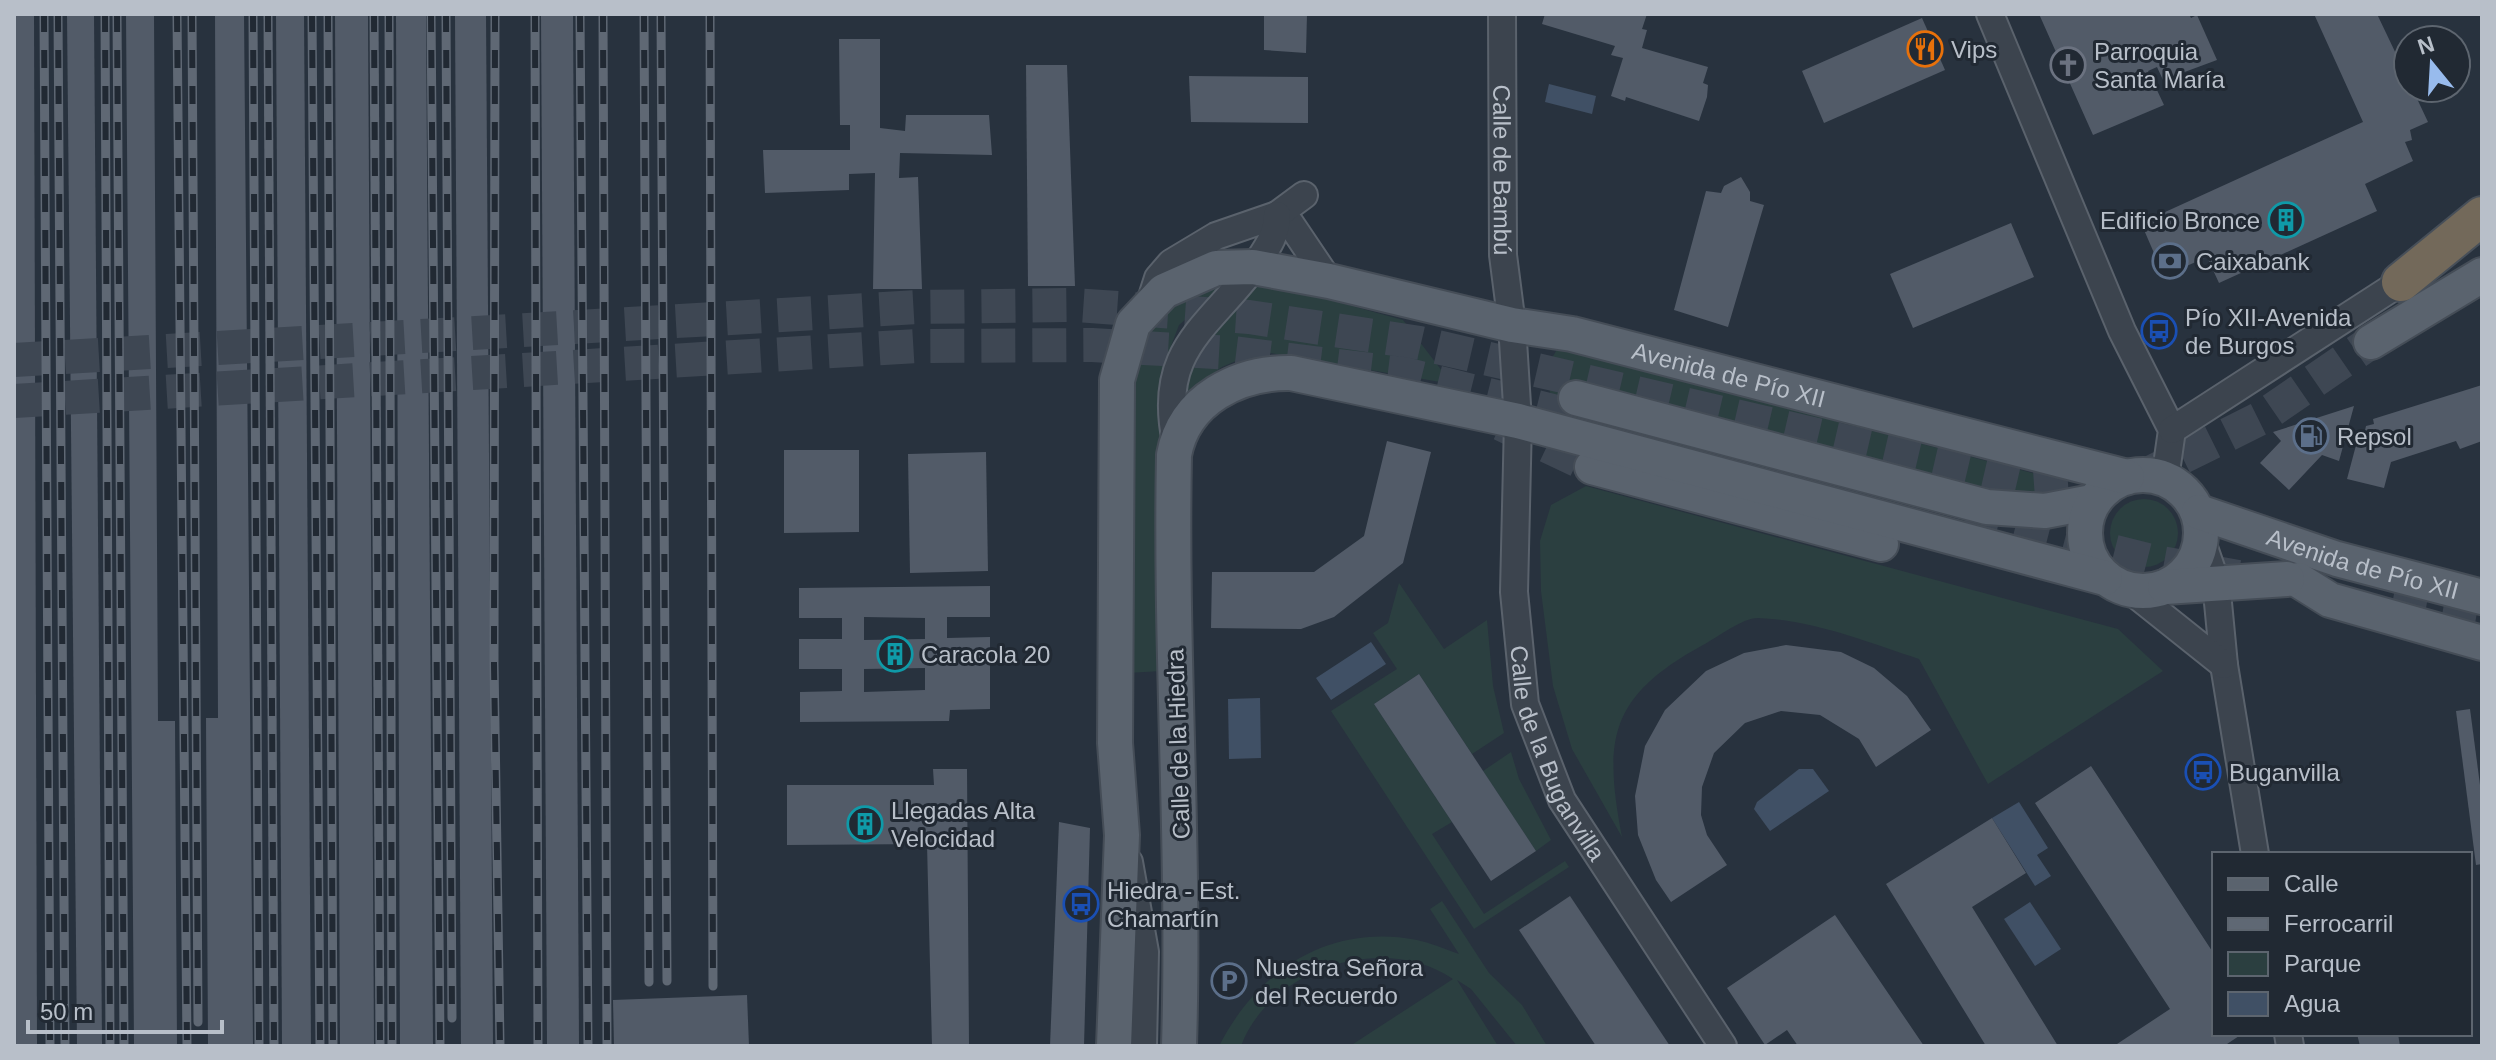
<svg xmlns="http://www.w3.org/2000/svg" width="2496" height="1060" font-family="Helvetica,sans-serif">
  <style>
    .green { fill: #2b3f40 }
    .water { fill: #405065 }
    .building { fill: #525b68; fill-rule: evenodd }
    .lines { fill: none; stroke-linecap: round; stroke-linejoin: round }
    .major-tunnel { stroke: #3e4753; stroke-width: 34; stroke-dasharray: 34 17; stroke-linecap: butt }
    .minor-casing { stroke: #5a626c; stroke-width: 30 }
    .major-casing { stroke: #454d57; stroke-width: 38 }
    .highway-casing { stroke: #474f59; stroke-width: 42 }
    .minor { stroke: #3c444e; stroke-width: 26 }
    .major { stroke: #5a636e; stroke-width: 34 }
    .highway { stroke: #73695a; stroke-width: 38 }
    .rail-casing { stroke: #5f6874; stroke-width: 9 }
    .rail { stroke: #212933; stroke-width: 6; stroke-dasharray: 18; stroke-linecap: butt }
    .labels { text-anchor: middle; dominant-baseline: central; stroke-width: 6; stroke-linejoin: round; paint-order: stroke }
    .poi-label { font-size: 24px; fill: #b8bfc9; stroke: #212933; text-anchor: start }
    .street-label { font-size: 24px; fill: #b8bfc9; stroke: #212933 }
  </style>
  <rect width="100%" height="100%" fill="#28323e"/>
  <g class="green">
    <path d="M1217,281l5,6 -43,38 -19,50 1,296 -33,2 -1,-268 18,-74 35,-32z"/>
    <path d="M1265,282l138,38 49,64 -193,-33 -37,16 -37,28c-4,-47 39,-80 70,-109z"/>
    <path d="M1558,348l478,126 6,9 -8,10 -26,7 -442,-93 -15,-10 -6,-28z"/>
    <path d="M1586,486l532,143 45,42 -175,113 -69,-125c-52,-17 -106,-39 -161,-41 -16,0 -40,19 -55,27 -93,51 -100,93 -81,192l-50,-88 -19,-63 -12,-95 -1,-50 11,-36z"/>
    <circle cx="2144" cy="533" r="34"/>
    <path d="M1399,583l45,66 43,-29 6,66 11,47 -32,21 -53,-80 -45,30 78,118 -20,12 52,80 81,-53 4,6 -95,62 -143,-218 66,-42 -24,-36 15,-10z"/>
    <path d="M1511,752l8,27 32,61 -15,11 -53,-80z"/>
    <path d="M1442,901l47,72 33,32 25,41h-30l-46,-57 -14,-9 41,66h-148l103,-67c-68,-47 -183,-11 -212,67h-22c39,-76 110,-123 198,-106 14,3 28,9 42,14l-29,-45z"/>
  </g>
  <g class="water">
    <path d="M1549,84l47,12 -4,18 -47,-12z"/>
    <path d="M1371,642l15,22 -55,36 -15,-22z"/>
    <path d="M1260,698l1,60 -32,1 -1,-60z"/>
    <path d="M1799,769h14l16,22 -59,40 -16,-22 3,-7z"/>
    <path d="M2019,802l29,46 -11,7 14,21 -16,10 -43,-68z"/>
    <path d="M2030,902l31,47 -26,17 -31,-47z"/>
  </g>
  <g class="building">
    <path d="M14,14h20l3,1032h-23z"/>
    <path d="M67,14h27l8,1032h-25z"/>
    <path d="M126,14h28l4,707h17l2,325h-43z"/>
    <path d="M215,14h29l9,1032h-45l-2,-328h12z"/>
    <path d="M276,14h28l7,1032h-29z"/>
    <path d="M335,14h33l6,1032h-34z"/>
    <path d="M396,14h30l7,1032h-33z"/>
    <path d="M455,14h31l7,1032h-32z"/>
    <path d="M541,14h32l6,1032h-32z"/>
    <path d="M1264,14h43l-1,39 -42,-3z"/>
    <path d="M1545,14h102l-5,15 5,1 -5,18 66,19 -5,16 5,2 -1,12 -8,24 -73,-24 -1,4 -14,-5 12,-38 -12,-3 4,-9 -73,-22z"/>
    <path d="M2039,14h150l2,4 6,-3 20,45 -54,20 -6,-13 -9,4 16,34 -71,30z"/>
    <path d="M2314,14h63l31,65v9h4l16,34 -18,8 2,10 -7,2 8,19 -48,23 12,27 -158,72 -12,-26 -43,19 -23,-53 222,-101z"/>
    <path d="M1922,18l23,52 -121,53 -22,-52z"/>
    <path d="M839,39h41v89l25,3 1,-16h83l3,40 -92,-2 -1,25 19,-1 4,112h-49l2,-116 -26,1v16l-84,3 -2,-43h87v-25h-10z"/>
    <path d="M1026,65h41l8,221h-47z"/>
    <path d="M1189,76l119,1v46l-117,-1z"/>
    <path d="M1741,177l9,15v9l14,4 -36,122 -54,-17 32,-119 15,2 3,-7z"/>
    <path d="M2011,223l23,54 -121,51 -23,-54z"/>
    <path d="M2482,385v56l-22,8 -4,-8 -65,21 -7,26 -37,-9 12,-45 5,1 2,-9 8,-2 -1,-5z"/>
    <path d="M2354,406l-15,55 -17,-6 -33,35 -29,-27 21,-22 -8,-9z"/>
    <path d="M1387,441l44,11 -28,111 -69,54 -33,12 -90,-1 1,-56h102l50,-36z"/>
    <path d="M784,450h75v82l-75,1z"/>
    <path d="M986,452l2,119 -78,2 -2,-119z"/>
    <path d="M990,586v31h-43v21l43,-1v72l-40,1 -1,11 -149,1v-30l42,-1v-22h-43v-30h43v-21h-43v-30zM864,617l61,1v21l-61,1zM925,668v22l-61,2v-23z"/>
    <path d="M1786,645l55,7 33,16 33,28 24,34 -55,37 -17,-28 -39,-24 -39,-4 -36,12 -31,30 -12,34 -1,28 6,20 20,30 -56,37 -15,-22 -18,-45 -3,-39 10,-50 20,-36 41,-39 38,-18z"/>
    <path d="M1419,674l117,177 -45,30 -117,-177z"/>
    <path d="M2470,709l12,91v64l-6,1 -20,-154z"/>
    <path d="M2091,766l123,188v80h28l-18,12h-110l56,-37 -135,-206z"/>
    <path d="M933,769h34l2,277h-37l-5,-202 -140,1v-60h147z"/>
    <path d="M1992,818l34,55 -54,34 86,139h-72l-100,-162z"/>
    <path d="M1059,822l31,6 -6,218h-34z"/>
    <path d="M1570,896l100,150h-74l-77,-116z"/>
    <path d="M1835,915l89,131h-126l-11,-16 -22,15 -38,-57z"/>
    <path d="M747,995l2,51h-135l-1,-46z"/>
    <path d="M2357,1034h41l2,12h-40z"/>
  </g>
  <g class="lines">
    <g class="major-tunnel">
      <path d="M14,360l903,-53 157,-2 175,12 171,26 609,141 115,-8 115,-57 112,-77"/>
      <path d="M14,401l902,-55 176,-1 140,8 172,21 301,75"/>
      <path d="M1501,424l91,43"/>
      <path d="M1966,514l185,47 87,16"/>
      <path d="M2392,605l90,16"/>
    </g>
    <defs>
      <g id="minor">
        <path id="s1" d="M1502,14l1,241 9,70 6,96 -4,171 11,112 37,96 161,246"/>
        <path d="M1990,14l132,317 50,99 -7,49"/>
        <path d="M1277,215l13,8 39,58"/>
        <path d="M1150,303l8,-25 13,-15 45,-27 61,-21 27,-20"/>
        <path d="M2172,430l229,-148"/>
        <path d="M1176,442c-20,-95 35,-115 83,-182 10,-15 18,-27 18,-45"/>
        <path d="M2201,539l15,43 8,83 31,189"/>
        <path d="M2130,590l94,75"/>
        <path d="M1129,862l16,90 -2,94"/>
        <path d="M2288,1034l2,12"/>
      </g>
      <g id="major">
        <path d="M2371,342l111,-67"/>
        <path d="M1576,398l411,109 58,4 47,-9"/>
        <path d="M1592,467l289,77"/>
        <circle cx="2143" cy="533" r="58"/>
        <path id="s2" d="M2199,512l138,47 145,38"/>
        <path d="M2298,580l32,20 152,43"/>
        <path d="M2165,587l122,-8"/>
        <path id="s3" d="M1114,1046l8,-211 -7,-92 2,-363 16,-56 31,-33 52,-23 37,-1 76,14 183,44 60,9 555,143"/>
        <path d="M1179,1046c6,-197 -9,-393 -5,-591 10,-56 65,-83 117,-82l227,48 587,157"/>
      </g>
      <path id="highway" d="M2401,282l81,-66"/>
    </defs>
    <use href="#minor" class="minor-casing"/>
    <use href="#major" class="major-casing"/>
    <use href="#highway" class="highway-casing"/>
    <use href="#minor" class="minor"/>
    <use href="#major" class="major"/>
    <use href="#highway" class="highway"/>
    <defs>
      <g id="rail">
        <path d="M44,14l6,1032"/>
        <path d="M58,14l7,1032"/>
        <path d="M105,14l5,1032"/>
        <path d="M117,14l7,1032"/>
        <path d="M177,14l10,1032"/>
        <path d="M192,14l6,1008"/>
        <path d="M253,14l6,1032"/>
        <path d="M268,14l6,1032"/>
        <path d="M312,14l8,1032"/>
        <path d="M328,14l5,1032"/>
        <path d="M374,14l6,1032"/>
        <path d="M389,14l3,1032"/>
        <path d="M431,14l9,1032"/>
        <path d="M446,14l6,1004"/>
        <path d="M495,14l-1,650 6,382"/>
        <path d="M535,14l3,1032"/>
        <path d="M580,14l8,1032"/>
        <path d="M603,14l4,1032"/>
        <path d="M644,14l5,968"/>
        <path d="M661,14l6,967"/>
        <path d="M710,14l3,972"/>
      </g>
    </defs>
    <use href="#rail" class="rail-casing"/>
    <use href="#rail" class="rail"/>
  </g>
  <defs>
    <symbol id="restaurant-ring" viewBox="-11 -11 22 22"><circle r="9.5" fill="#212933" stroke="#e8710a" stroke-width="1.5"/><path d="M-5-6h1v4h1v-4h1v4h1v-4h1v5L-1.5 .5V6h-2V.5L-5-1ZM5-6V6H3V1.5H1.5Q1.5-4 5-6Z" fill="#e8710a"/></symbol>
    <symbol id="church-ring" viewBox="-11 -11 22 22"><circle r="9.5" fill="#212933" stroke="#6b7280" stroke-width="1.5"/><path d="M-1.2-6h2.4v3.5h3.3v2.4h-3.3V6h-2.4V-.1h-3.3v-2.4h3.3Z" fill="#6b7280"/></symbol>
    <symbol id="building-ring" viewBox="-11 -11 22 22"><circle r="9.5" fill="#212933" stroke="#0f9aa8" stroke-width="1.5"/><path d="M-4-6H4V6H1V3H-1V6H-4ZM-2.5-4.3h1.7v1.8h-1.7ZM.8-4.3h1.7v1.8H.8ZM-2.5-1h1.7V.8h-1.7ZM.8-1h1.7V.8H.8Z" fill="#0f9aa8"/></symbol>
    <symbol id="bank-ring" viewBox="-11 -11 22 22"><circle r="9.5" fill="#212933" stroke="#5c6f8a" stroke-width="1.5"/><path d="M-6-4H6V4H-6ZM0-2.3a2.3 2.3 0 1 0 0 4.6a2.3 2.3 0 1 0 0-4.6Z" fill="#5c6f8a"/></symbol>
    <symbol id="bus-ring" viewBox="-11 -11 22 22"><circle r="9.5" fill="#212933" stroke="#1a4fb4" stroke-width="1.5"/><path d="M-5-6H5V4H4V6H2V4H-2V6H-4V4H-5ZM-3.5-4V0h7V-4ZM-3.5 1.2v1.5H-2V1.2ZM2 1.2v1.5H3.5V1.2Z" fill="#1a4fb4"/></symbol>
    <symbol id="fuel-ring" viewBox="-11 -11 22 22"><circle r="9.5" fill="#212933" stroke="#5c6f8a" stroke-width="1.5"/><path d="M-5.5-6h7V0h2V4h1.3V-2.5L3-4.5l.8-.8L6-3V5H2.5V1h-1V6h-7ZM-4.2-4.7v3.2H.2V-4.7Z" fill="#5c6f8a"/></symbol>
    <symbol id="parking-ring" viewBox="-11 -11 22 22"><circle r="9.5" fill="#212933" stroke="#5c6f8a" stroke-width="1.5"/><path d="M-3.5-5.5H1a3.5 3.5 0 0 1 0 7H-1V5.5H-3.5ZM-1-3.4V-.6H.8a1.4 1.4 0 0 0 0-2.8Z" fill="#5c6f8a"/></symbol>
  </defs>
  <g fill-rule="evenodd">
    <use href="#restaurant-ring" x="1905" y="29" width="40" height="40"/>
    <use href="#church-ring" x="2048" y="45" width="40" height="40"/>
    <use href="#building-ring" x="2266" y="200" width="40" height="40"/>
    <use href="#bank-ring" x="2150" y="241" width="40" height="40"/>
    <use href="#bus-ring" x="2139" y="311" width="40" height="40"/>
    <use href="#fuel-ring" x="2291" y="416" width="40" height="40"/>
    <use href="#building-ring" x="875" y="634" width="40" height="40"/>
    <use href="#bus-ring" x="2183" y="752" width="40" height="40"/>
    <use href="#building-ring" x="845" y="804" width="40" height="40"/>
    <use href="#bus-ring" x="1061" y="884" width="40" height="40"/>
    <use href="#parking-ring" x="1209" y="961" width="40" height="40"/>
  </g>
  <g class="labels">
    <g class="poi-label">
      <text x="1951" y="49">Vips</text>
      <text x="2094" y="51">Parroquia<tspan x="2094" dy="28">Santa María</tspan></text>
      <text x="2260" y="220" text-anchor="end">Edificio Bronce</text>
      <text x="2196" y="261">Caixabank</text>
      <text x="2185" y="317">Pío XII-Avenida<tspan x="2185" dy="28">de Burgos</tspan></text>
      <text x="2337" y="436">Repsol</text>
      <text x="921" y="654">Caracola 20</text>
      <text x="2229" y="772">Buganvilla</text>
      <text x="891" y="810">Llegadas Alta<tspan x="891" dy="28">Velocidad</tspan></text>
      <text x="1107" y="890">Hiedra - Est.<tspan x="1107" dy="28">Chamartín</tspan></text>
      <text x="1255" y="967">Nuestra Señora<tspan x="1255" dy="28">del Recuerdo</tspan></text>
    </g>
    <g class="street-label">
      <text stroke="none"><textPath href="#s1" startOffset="156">Calle de Bambú</textPath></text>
      <text stroke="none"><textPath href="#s3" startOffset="1352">Avenida de Pío XII</textPath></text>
      <text stroke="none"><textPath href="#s2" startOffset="172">Avenida de Pío XII</textPath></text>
      <text transform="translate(1178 744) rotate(-92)">Calle de la Hiedra</text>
      <text stroke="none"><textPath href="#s1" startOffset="748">Calle de la Buganvilla</textPath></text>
    </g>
  </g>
  <rect width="2496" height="1060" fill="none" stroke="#b8bfc9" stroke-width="32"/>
  <rect x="2212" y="852" width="260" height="184" fill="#212933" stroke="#5d656f" stroke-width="2"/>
  <rect x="2228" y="878" width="40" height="12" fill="#5a636e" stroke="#5d656f" stroke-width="2"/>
  <text x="2284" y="892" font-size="24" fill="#b8bfc9">Calle</text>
  <rect x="2228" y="918" width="40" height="12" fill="#5f6874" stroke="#5d656f" stroke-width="2"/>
  <text x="2284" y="932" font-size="24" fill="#b8bfc9">Ferrocarril</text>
  <rect x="2228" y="952" width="40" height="24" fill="#2b3f40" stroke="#5d656f" stroke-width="2"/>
  <text x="2284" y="972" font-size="24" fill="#b8bfc9">Parque</text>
  <rect x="2228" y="992" width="40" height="24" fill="#405065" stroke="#5d656f" stroke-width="2"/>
  <text x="2284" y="1012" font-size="24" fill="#b8bfc9">Agua</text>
  <g transform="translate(2432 64) rotate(342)"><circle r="38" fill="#212933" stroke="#5d656f" stroke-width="2"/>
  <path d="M0-6L14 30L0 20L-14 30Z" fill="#98bbed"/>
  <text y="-12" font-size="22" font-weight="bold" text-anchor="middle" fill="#b8bfc9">N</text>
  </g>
  <path d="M28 1020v12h194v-12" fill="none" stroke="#b8bfc9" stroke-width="4"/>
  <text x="40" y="1020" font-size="24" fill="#b8bfc9" stroke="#212933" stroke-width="6" paint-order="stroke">50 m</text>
</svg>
